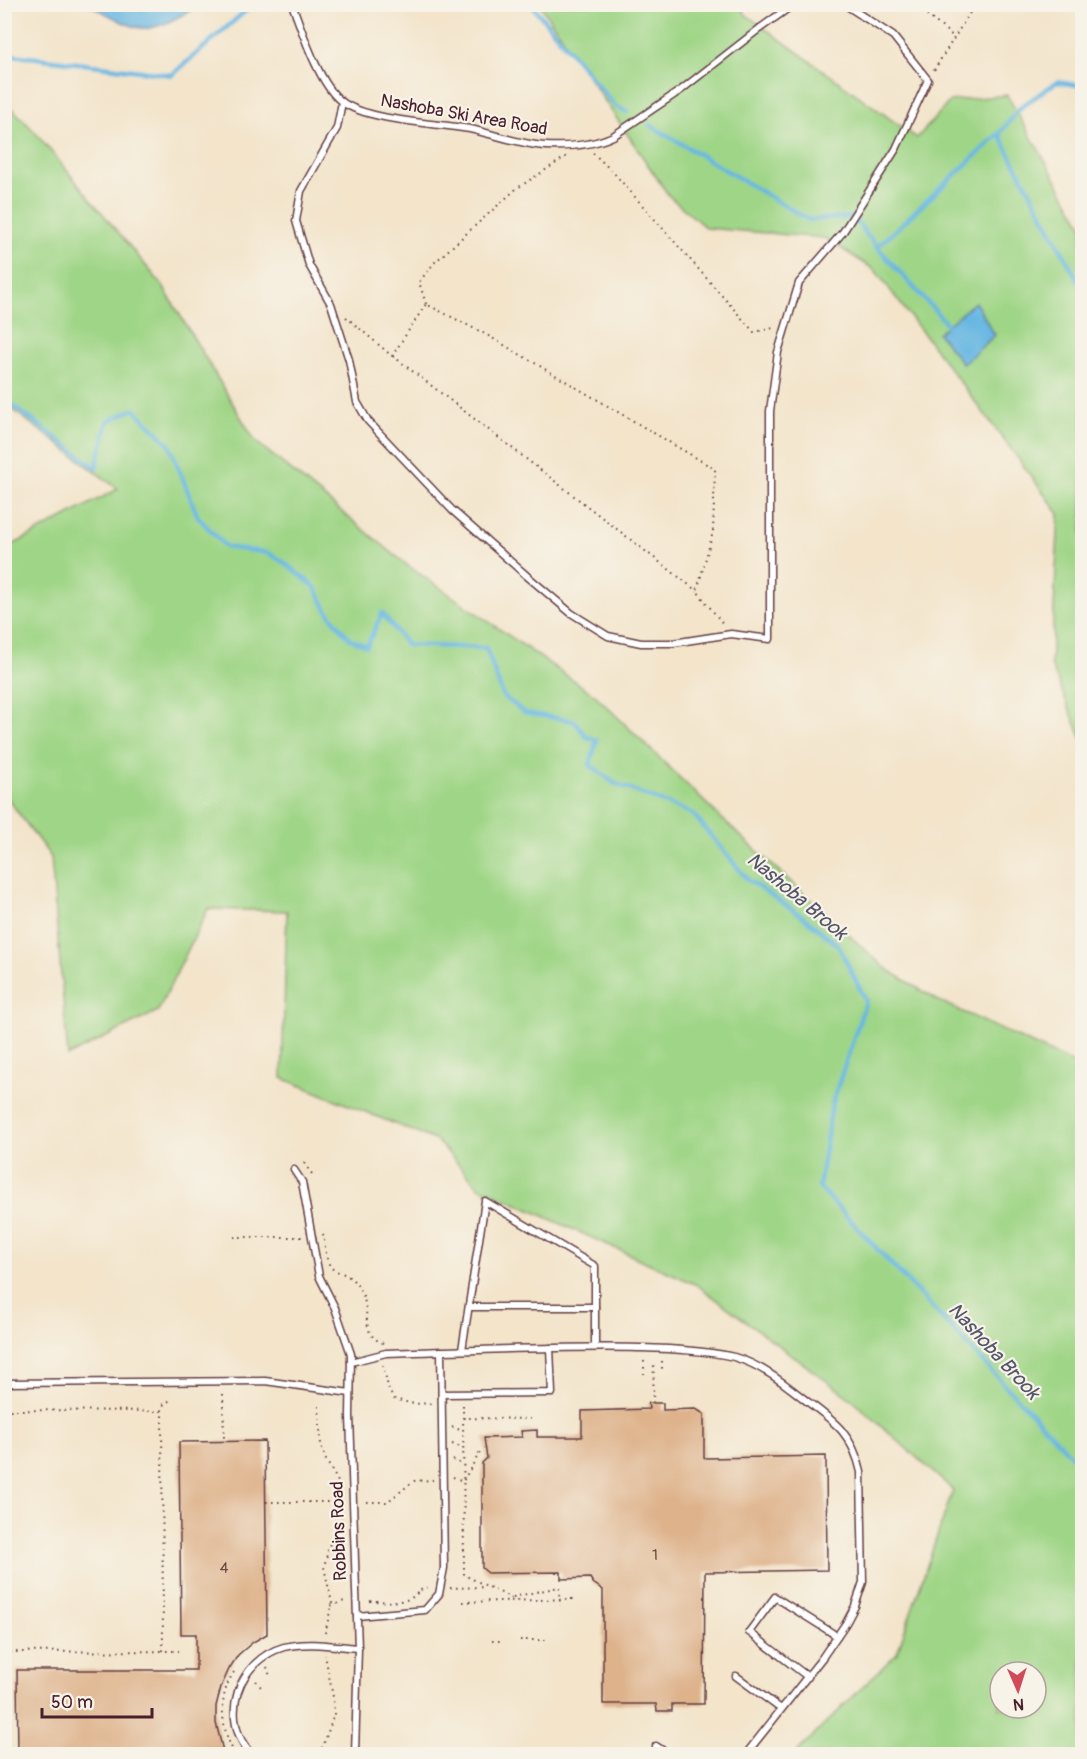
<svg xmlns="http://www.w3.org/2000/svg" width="1087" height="1759" font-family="Pangolin,sans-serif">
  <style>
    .green { fill: #9fd586; stroke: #747a58; stroke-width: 1.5; fill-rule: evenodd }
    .water { fill: #68b7e2; stroke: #596b86; stroke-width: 1.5 }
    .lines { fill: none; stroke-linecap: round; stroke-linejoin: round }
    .stream { stroke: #68b7e2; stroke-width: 4.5 }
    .building { fill: #deb38c }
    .lane-casing { stroke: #633d43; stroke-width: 9 }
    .path { stroke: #633d43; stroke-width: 2; stroke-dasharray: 1.5 4.5; stroke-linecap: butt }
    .lane { stroke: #fff; stroke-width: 6 }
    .labels { text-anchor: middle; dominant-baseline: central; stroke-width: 4.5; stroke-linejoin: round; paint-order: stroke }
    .number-label { font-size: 15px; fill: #6f4443 }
    .street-label { font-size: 18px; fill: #4a1f2b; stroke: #f7f3e8 }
    .water-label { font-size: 20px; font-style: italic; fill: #54546b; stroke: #f7f3e8 }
  </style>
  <rect width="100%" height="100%" fill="#f7f3e8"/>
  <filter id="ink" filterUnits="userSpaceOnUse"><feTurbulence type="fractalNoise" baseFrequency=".0167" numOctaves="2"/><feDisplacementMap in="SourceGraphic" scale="12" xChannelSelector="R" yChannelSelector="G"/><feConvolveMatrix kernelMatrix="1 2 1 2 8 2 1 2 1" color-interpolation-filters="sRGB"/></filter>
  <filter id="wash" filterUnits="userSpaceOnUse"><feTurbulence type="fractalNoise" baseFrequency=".008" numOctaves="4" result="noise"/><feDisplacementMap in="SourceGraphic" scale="24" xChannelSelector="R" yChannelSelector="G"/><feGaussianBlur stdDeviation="1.35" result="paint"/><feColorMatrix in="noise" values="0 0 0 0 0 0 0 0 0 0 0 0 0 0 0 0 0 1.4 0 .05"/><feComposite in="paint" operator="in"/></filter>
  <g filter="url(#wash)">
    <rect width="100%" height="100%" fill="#f3e4ca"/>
    <g class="green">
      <path d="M540,5h202l3,9 172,124 33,-37 57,-6 75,130v514l-31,-74 8,-151 -48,-65 -136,-179 -50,-32 -119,-10 -37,-32z"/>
      <path d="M5,101l29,30 128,154 93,156 152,124 189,131 125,122 164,150 52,32 145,67v687h-287l102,-101 56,-163 -102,-91 -154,-114 -218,-98 -42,-46 -155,-63 5,-167 -79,-2 -50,102 -90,45 -17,-199 -46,-62v-246l113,-60 -113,-85zM1000,1672h36v36h-36z"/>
    </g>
    <g class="water">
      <path d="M90,5l110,-1v1c-14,8 -41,25 -57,23 -19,-2 -36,-15 -53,-23z"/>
      <path d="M975,302l20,33 -32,29 -25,-31z"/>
    </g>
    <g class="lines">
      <g class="stream">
        <path d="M531,4l84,102 12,6"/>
        <path d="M4,54l168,21 70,-61 13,-10"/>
        <path d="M650,125l159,95 44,-3 24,30 122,-113 83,154"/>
        <path d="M999,134l23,-28 35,-24 25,4"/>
        <path d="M877,247l71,78"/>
        <path d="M4,399l92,69 12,-47 26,-12 35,35 29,73 28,30 42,6 14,8 32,25 16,29 20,24 17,7 15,-33 25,32 79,3 17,48 22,17 49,8 13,16 10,3 -7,25 24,18 79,31 55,66 54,36 36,29 28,56 -34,103 -13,83 263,280"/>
      </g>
    </g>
    <g id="blocks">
      <g class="building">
        <path d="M648,1403h15v7l33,-1 8,5v44l122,-2 1,114 -122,2 -1,132h-32v7h-15l-1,-7h-53v-114l-10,-7 -3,-5 -29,1v-7l-73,1 -6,-5v-105l5,-5 -3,-20 38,-1 -1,-6 16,-1v7h45v-26l67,-2z"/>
        <path d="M265,1441l2,193 -14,8 -15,13 -9,14 -8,18 -5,19v17l8,32h-206l-1,-85h179v-36h-15l-2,-192z"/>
      </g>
    </g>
  </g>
  <g filter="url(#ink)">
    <use href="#blocks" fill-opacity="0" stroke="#633d43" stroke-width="1.5"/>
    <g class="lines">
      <defs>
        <g id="lane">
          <path d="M292,4c10,27 27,80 49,97 25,20 96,22 129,28 23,5 52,16 76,17 22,1 46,0 67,-10l68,-46 78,-61 35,-25"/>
          <path d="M342,102l-5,26 -36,63 -5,30 13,44 22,39 18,56 8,42 11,19 84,89 75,66 44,37 37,23 33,7h32l58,-9 39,5v-228l8,-59 21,-69 44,-51 53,-83 32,-69 -35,-44 -49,-32"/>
          <path d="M294,1170l8,12 17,94 16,32 16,46 -1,62 8,232 -3,106"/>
          <path d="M469,1307h126"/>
          <path d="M462,1350l23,-149 110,65v81"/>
          <path d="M351,1362l35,-9 28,-1c75,-2 150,-6 224,-4 30,1 67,2 96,9 28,8 51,27 74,45 29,21 45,34 53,70l2,110 -8,24 -9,17 -24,35 -76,96"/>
          <path d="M4,1383l261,-2 85,12"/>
          <path d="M442,1394l110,-1 -2,-45"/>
          <path d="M357,1616l68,-6 14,-16 5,-26 -3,-217"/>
          <path d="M736,1676l45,33"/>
          <path d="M808,1677l-59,-45 26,-35 62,39"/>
          <path d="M656,1746l12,8"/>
          <path d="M251,1754c-33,-36 -13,-94 33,-107 24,-6 50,-1 74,1"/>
        </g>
      </defs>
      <use href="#lane" class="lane-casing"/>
      <g class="path">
        <path d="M913,4l41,33"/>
        <path d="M970,4l1,7"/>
        <path d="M934,70l37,-59 29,-7"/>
        <path d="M593,153l20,19 141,160 20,-4"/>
        <path d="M426,304l-7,-22 16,-20 81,-73 51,-33"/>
        <path d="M346,317l46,39 34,-52 61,31 228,134 -2,63 -16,59 26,33"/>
        <path d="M393,356l304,235"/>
        <path d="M304,1163l8,11 1,4"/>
        <path d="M323,1234c2,9 2,23 7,32 3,5 10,6 16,9 8,4 13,12 17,21 7,19 -2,39 20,47"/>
        <path d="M234,1237h68"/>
        <path d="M644,1361v13"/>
        <path d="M662,1361v12"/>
        <path d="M383,1365l6,26 5,8 20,5 18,-1"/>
        <path d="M223,1394l1,46"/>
        <path d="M653,1403l1,-42"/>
        <path d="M463,1405l1,170 54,26"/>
        <path d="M319,1406l2,39 5,15 16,29"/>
        <path d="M4,1410l158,1"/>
        <path d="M463,1418l71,1"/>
        <path d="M452,1427l11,4"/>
        <path d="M452,1444l11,4"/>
        <path d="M453,1460l10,5"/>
        <path d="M453,1477l10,4 19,-32"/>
        <path d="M266,1502h77"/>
        <path d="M367,1502h20l27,-21 19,-1"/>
        <path d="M450,1588l36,-1"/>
        <path d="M513,1597l46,-10 1,19"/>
        <path d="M370,1601c12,0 28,2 39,-2 11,-5 7,-10 21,-12"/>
        <path d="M463,1602l111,-3"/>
        <path d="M331,1606l16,-6"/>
        <path d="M325,1633l7,-30 -8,-36 5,-21 13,-28"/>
        <path d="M520,1640h26"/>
        <path d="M492,1641h12"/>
        <path d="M163,1651l-1,-242 2,-5 7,-4"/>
        <path d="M4,1652l175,-1"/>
        <path d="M267,1667l3,9"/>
        <path d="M234,1672c-17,25 -13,58 1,82"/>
        <path d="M256,1681l5,6"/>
        <path d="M4,1720l1,34"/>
        <path d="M320,1754l14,-39 -1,-18 -8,-42"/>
      </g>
      <use href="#lane" class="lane"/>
    </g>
  </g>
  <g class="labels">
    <g class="number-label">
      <text x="655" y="1555">1</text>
      <text x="224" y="1568">4</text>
    </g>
    <g class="street-label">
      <text transform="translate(464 115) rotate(10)">Nashoba Ski Area Road</text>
      <text transform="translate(339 1531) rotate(-92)">Robbins Road</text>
    </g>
    <g class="water-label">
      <text transform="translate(797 896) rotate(40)">Nashoba Brook</text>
      <text transform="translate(994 1351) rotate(47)">Nashoba Brook</text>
    </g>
  </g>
  <rect width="1087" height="1759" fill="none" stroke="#f7f3e8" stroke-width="24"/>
  <g transform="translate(1018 1690) rotate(177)"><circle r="28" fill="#f7f3e8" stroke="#b29e9c" stroke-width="1.5"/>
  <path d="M0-4.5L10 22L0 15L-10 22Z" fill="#d1495b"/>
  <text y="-9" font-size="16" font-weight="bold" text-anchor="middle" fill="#4a1f2b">N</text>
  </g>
  <path d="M42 1708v9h110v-9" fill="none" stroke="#4a1f2b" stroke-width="3"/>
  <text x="51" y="1708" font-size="18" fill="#4a1f2b" stroke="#f7f3e8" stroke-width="4.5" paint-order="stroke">50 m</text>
</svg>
